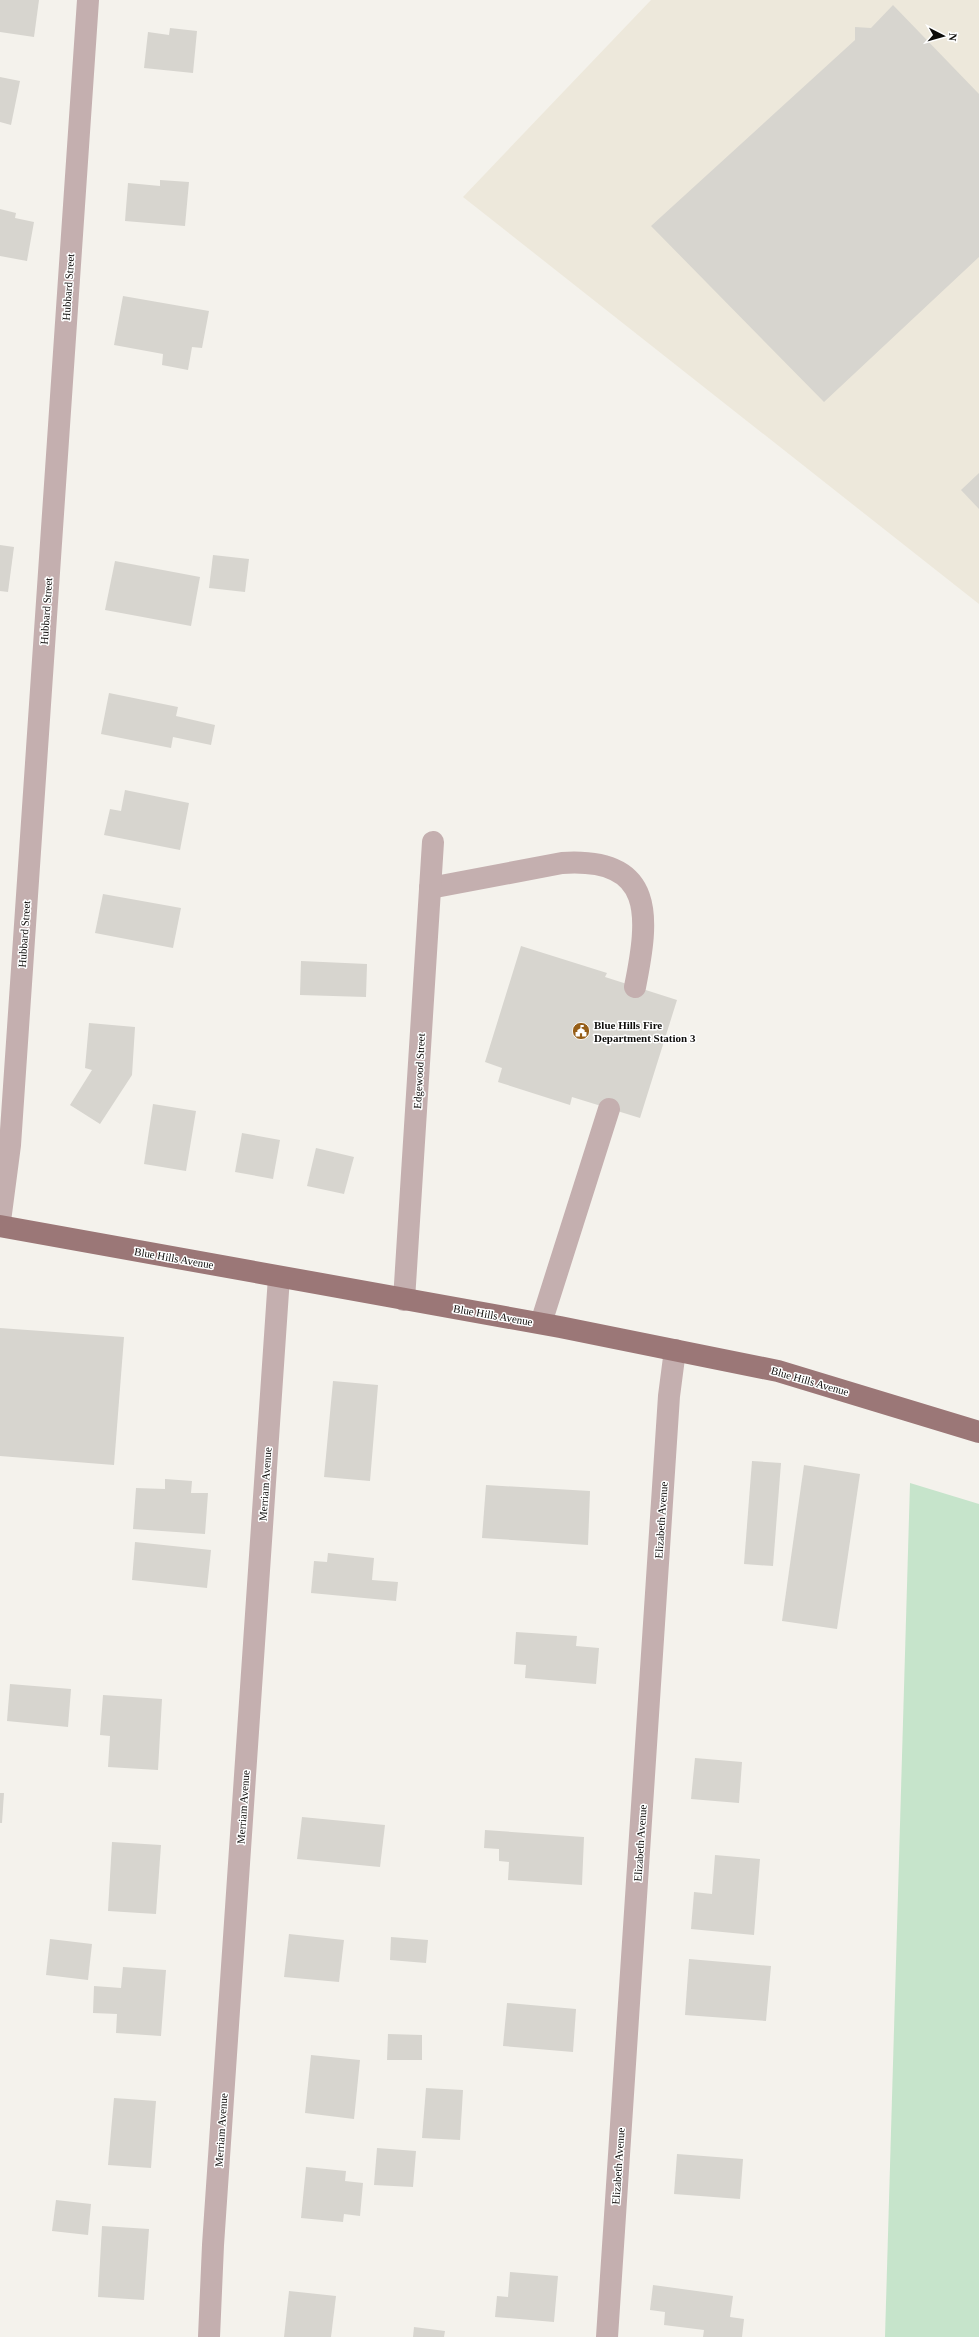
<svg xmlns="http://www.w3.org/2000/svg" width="979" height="2337" font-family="'Times New Roman',serif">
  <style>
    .built { fill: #ede8db }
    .green { fill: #c6e4cb }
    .building { fill: #d7d5cf }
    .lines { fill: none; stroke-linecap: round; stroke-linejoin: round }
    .minor { stroke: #c4afaf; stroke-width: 22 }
    .major { stroke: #9b7777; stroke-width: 22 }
    .labels { text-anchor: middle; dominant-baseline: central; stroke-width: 3; stroke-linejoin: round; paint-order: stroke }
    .street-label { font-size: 11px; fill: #0d0c0a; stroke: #fff }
    .poi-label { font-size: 11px; font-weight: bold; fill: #0d0c0a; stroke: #fff; text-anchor: start }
  </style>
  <rect width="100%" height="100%" fill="#f4f2ec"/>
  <path class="built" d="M651,0h328v604l-516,-407z"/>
  <path class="green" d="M910,1483l69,21v833h-94z"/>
  <g class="building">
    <path d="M0,0h39l-5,37 -34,-5z"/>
    <path d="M893,5l86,89v163l-155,145 -173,-176 204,-186v-13l16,1z"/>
    <path d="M170,28l27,3 -4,42 -49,-5 4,-36 21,3z"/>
    <path d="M0,77l20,4 -9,44 -11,-3z"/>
    <path d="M160,180l29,2 -4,44 -60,-5 3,-38 32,3z"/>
    <path d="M0,209l16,4 -1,5 19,4 -7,39 -27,-5z"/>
    <path d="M123,296l86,15 -7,37 -10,-1 -4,23 -26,-5 1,-11 -49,-9z"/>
    <path d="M979,473v36l-18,-19z"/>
    <path d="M0,545l14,2 -6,45 -8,-1z"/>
    <path d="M213,555l36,4 -4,33 -36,-4z"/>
    <path d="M115,561l85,16 -9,49 -86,-16z"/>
    <path d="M109,693l69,14 -2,9 39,9 -4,20 -38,-8 -2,11 -70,-14z"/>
    <path d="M125,790l64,13 -9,47 -76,-15 6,-26 11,2z"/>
    <path d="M103,894l78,14 -8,40 -78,-15z"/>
    <path d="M521,946l86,27 -2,4 72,23 -37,118 -68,-21 -2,8 -72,-23 4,-14 -17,-6z"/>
    <path d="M301,961l66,3 -1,33 -66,-2z"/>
    <path d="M89,1023l46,4 -3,48 -32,49 -30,-19 22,-35 -7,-2z"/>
    <path d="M153,1104l43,7 -10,60 -42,-7z"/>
    <path d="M242,1133l38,7 -7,39 -38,-7z"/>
    <path d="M316,1148l38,9 -10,37 -37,-8z"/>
    <path d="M0,1328l124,9 -10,128 -114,-9z"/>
    <path d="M333,1381l45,4 -8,96 -46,-4z"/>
    <path d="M752,1461l29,2 -8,103 -29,-2z"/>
    <path d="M804,1465l56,9 -23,155 -55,-8z"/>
    <path d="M165,1479l27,2 -1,12h17l-3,41 -72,-5 3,-41 29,1z"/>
    <path d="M486,1485l104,6 -2,54 -106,-7z"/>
    <path d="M135,1542l76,8 -4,38 -75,-8z"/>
    <path d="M328,1553l46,5 -2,22 26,2 -2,19 -85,-8 3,-32 13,1z"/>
    <path d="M516,1632l61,4 -1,10 23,2 -3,36 -71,-6 1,-13 -12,-1z"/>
    <path d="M10,1684l61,5 -3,38 -61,-6z"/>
    <path d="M103,1695l59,4 -4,71 -50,-3 2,-31 -10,-1z"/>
    <path d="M695,1758l47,4 -3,41 -48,-4z"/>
    <path d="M0,1793h4l-2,30h-2z"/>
    <path d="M302,1817l83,8 -5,42 -83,-8z"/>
    <path d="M485,1830l99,7 -2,48 -74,-5 1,-18 -10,-1v-12l-15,-1z"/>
    <path d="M112,1842l49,3 -5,69 -48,-3z"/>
    <path d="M715,1855l45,4 -6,76 -63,-6 3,-37 18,2z"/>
    <path d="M289,1934l55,6 -5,42 -55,-5z"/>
    <path d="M391,1937l37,3 -2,23 -36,-3z"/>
    <path d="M50,1939l42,5 -4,36 -42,-5z"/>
    <path d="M689,1959l82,7 -5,55 -81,-6z"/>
    <path d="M123,1967l43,3 -5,66 -45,-3 1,-19 -24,-1 1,-27 27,2z"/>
    <path d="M507,2003l69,6 -3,43 -70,-6z"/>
    <path d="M388,2034l34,1v25h-35z"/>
    <path d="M311,2055l49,5 -6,59 -49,-6z"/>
    <path d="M426,2088l37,2 -3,50 -38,-2z"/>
    <path d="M114,2098l42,3 -5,67 -43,-3z"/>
    <path d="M377,2148l39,3 -3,36 -39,-2z"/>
    <path d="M677,2154l66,5 -3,40 -66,-5z"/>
    <path d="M306,2167l40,4 -1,10 18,2 -3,33 -16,-2 -1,8 -42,-4z"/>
    <path d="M56,2200l35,4 -3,31 -36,-4z"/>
    <path d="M102,2226l47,3 -5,71 -46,-3z"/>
    <path d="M510,2272l48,4 -4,46 -59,-5 2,-21 11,1z"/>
    <path d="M653,2285l80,11 -3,21 14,2 -2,18h-39l1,-7 -40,-5 1,-13 -15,-2z"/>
    <path d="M289,2291l47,5 -5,41h-47z"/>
    <path d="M414,2327l31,4 -1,6h-31z"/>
  </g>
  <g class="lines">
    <g class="minor">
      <path d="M430,888l132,-25c94,-6 87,54 73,124"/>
      <path d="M0,1221l10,-76 78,-1145"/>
      <path d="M404,1300l29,-458"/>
      <path d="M541,1323l68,-214"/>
      <path d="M209,2337l4,-92 66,-968"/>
      <path d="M607,2337l62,-941 6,-46"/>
    </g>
    <path class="major" d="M0,1226l560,101 218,44 201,61"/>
  </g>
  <defs>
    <symbol id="civic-disc" viewBox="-11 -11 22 22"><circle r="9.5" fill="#965e18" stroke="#fff"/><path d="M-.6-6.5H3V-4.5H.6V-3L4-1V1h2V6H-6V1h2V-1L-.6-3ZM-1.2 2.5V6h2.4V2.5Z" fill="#fff"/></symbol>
  </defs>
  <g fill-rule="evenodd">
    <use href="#civic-disc" x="571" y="1021" width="20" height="20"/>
  </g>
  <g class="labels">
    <g class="street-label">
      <text transform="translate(68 287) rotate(-86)">Hubbard Street</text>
      <text transform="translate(46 611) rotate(-86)">Hubbard Street</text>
      <text transform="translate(24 934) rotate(-86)">Hubbard Street</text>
      <text transform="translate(419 1071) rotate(-87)">Edgewood Street</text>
      <text transform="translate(174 1258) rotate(10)">Blue Hills Avenue</text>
      <text transform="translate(493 1315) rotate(10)">Blue Hills Avenue</text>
      <text transform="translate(810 1381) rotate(16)">Blue Hills Avenue</text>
      <text transform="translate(265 1484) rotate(-86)">Merriam Avenue</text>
      <text transform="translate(661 1520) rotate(-86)">Elizabeth Avenue</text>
      <text transform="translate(243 1807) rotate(-86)">Merriam Avenue</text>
      <text transform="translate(640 1843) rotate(-86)">Elizabeth Avenue</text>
      <text transform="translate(221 2130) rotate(-86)">Merriam Avenue</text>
      <text transform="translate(618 2166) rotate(-86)">Elizabeth Avenue</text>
    </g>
    <g class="poi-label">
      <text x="594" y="1025">Blue Hills Fire<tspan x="594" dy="13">Department Station 3</tspan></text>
    </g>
  </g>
  <g transform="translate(943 36) rotate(96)" stroke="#ffffff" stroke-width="3" paint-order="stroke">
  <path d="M0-3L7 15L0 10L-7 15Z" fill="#0d0c0a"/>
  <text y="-6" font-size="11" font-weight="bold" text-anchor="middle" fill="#0d0c0a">N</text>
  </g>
</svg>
